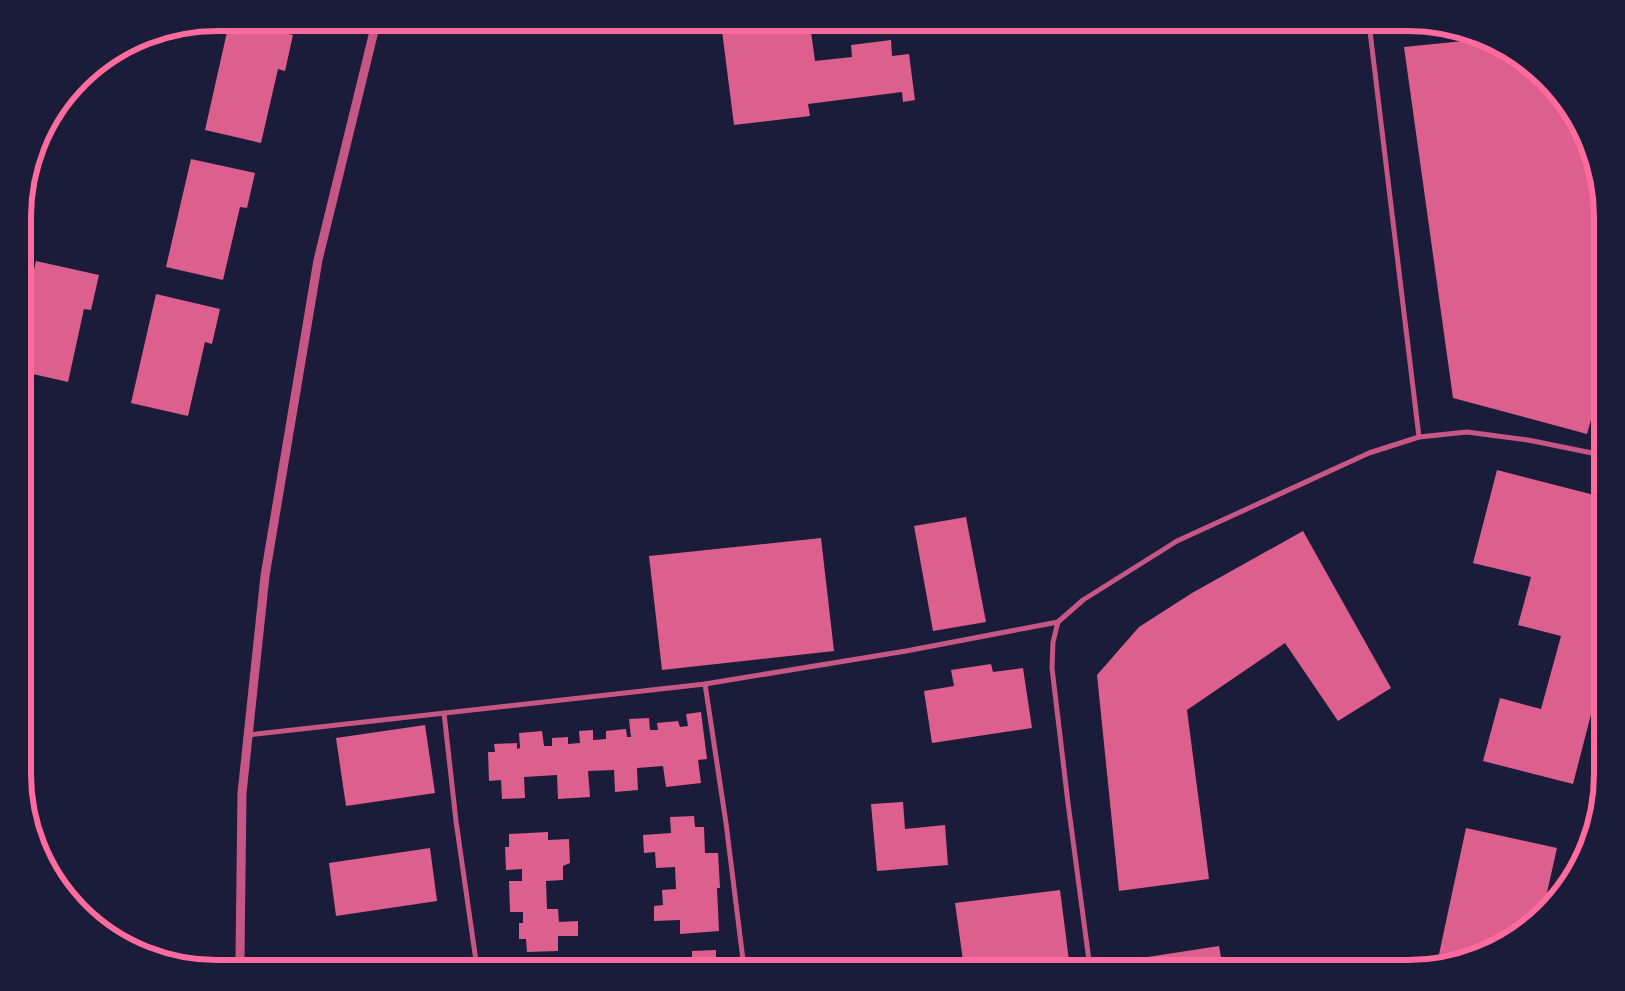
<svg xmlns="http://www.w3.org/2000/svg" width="1625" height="991" font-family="'Fira Sans',sans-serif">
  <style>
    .building { fill: #dd5f8e }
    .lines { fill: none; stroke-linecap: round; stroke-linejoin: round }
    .minor { stroke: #c65784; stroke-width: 5 }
    .tertiary { stroke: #c65784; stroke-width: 9 }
    .rim { fill: none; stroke: #ff6b9d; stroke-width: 6 }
  </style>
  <rect width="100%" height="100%" fill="#1b1b3a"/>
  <g class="building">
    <path d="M229,23h6l58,12 -8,36 -7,-2 -17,74 -56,-13z"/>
    <path d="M721,23h155v1l-65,8 4,29 37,-4 -1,-12 40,-5 1,16 17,-2 6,46 -12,2 -1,-10 -94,12 2,12 -76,9z"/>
    <path d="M1483,39l33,16 60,64 26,86v176l-15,53 -134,-36 -49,-351z"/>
    <path d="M191,159l64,14 -8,35 -7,-1 -17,73 -57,-13z"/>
    <path d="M36,261l63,14 -8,35 -7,-1 -16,73 -44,-10v-61z"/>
    <path d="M156,294l64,15 -8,35 -7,-2 -17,74 -57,-13z"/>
    <path d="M1497,470l105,27v175l-29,112 -90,-23 17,-63 41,11 20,-73 -43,-11 13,-48 -58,-14z"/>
    <path d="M966,517l20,105 -53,9 -19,-105z"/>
    <path d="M1303,531l88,157 -53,33 -53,-78 -98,67 22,169 -90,12 -22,-216 42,-48 53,-34z"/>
    <path d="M821,538l13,113 -172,19 -13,-114z"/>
    <path d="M991,664l2,8 30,-4 9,60 -100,15 -8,-52 30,-5 -3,-16z"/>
    <path d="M701,712l6,47 -9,1 3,23 -35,4 -3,-21 -26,2 1,22 -23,2 -1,-22 -26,1 2,26 -32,2 -1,-24 -33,2 1,21 -23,1 -1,-19 -12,1 -1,-29h7l-1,-8 23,-1v6l3,-1 -1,-15 23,-2 2,15h8v-8l16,-1v7l12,-1 -1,-12 14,-1v10l13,-1v-8l20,-2 1,8h4l-2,-18 20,-1 1,12h8l-1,-7 21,-2 2,6 8,-1 -2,-12z"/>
    <path d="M425,725l10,68 -89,13 -10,-68z"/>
    <path d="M903,802l2,27 40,-4 3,40 -71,6 -6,-67z"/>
    <path d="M694,816l1,11h9l1,26h13l2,35h-3l2,43 -39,3v-14l-26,1v-15l9,-1 -1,-15 14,-1 -1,-22 -19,1 -1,-16 -11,1 -1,-18 28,-2 -1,-16z"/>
    <path d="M1466,828l91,20 -13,58 -39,37 -60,18 -7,-2z"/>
    <path d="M548,832v8l21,-1 1,24 -7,3v14l-17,1 1,28h11l1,13 19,-1v15h-20v15l-31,1 -1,-13h-7v-16h4v-11h-13l-1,-31h13v-12l-16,1 -1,-23h4v-13z"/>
    <path d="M430,848l7,53 -101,15 -7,-53z"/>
    <path d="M1060,890l10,78h-106l-9,-65z"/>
    <path d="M1219,946l4,22h-94l-1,-8z"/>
    <path d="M716,950v12h10v6h-34v-17z"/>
  </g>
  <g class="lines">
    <g class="minor">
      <path d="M1369,23l50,414"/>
      <path d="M705,684l21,139 18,145"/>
      <path d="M444,713l12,108 21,147"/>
      <path d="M248,735l457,-51 201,-33 152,-29"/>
      <path d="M1581,859l21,-90"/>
      <path d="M1090,968l-22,-165 -16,-135 1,-26 5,-20 25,-22 94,-59 192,-88 50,-16 48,-5 61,8 74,15"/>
    </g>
    <path class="tertiary" d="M242,968l-2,-10 2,-165 23,-217 53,-316 58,-237"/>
  </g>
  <path d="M0 0H1625V991H0ZM217 31H1408A186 186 0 0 1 1594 217V774A186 186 0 0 1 1408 960H217A186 186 0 0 1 31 774V217A186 186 0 0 1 217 31Z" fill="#1b1b3a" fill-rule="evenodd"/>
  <path class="rim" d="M217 31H1408A186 186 0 0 1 1594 217V774A186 186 0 0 1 1408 960H217A186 186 0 0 1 31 774V217A186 186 0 0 1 217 31Z"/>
</svg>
